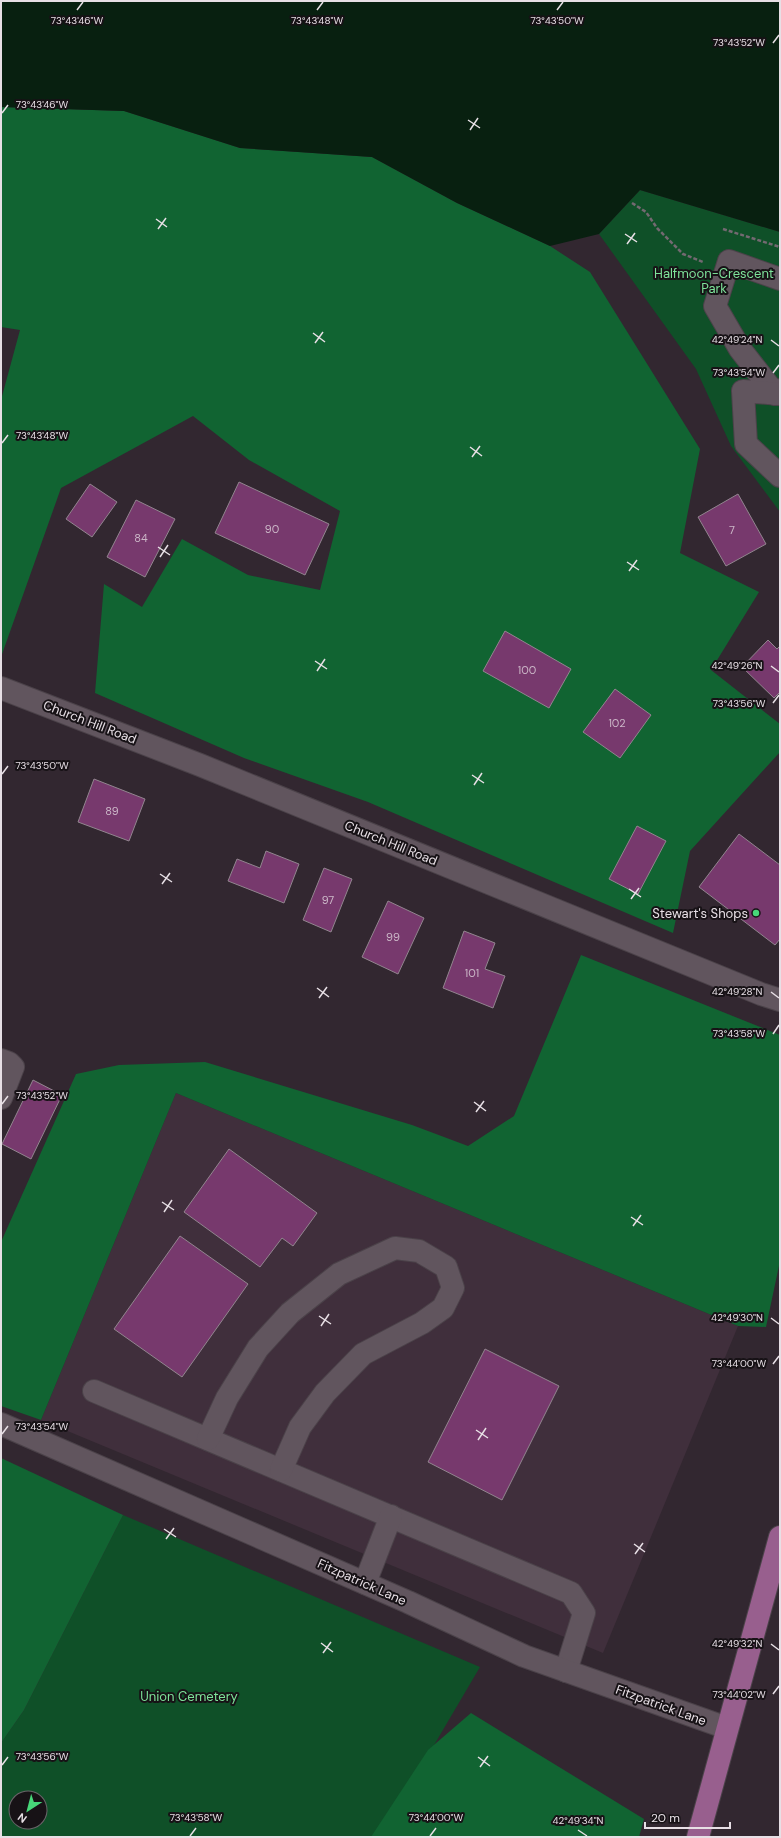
<svg xmlns="http://www.w3.org/2000/svg" width="781" height="1838" font-family="'DM Sans',sans-serif">
  <style>
    .built { fill: #402f3c }
    .green { fill: #0f5028; fill-rule: evenodd }
    .forest { fill: #116432 }
    .water { fill: #082010 }
    .building { fill: #77396d; stroke: #92858f }
    .lines { fill: none; stroke-linecap: round; stroke-linejoin: round }
    .minor-casing { stroke: #4b4249; stroke-width: 24 }
    .major-casing { stroke: #4b4249; stroke-width: 24 }
    .path { stroke: #736971; stroke-width: 2.5; stroke-dasharray: 4 2; stroke-linecap: butt }
    .minor { stroke: #61555e; stroke-width: 22 }
    .major { stroke: #985f8e; stroke-width: 22 }
    .ticks { fill: none; stroke: #e7dfe5; stroke-width: 1.5 }
    .poi-dot { fill: #47d779; stroke: #171216; stroke-width: 1.5 }
    .labels { text-anchor: middle; dominant-baseline: central; stroke-width: 4; stroke-linejoin: round; paint-order: stroke }
    .number-label { font-size: 11px; fill: #cbb6c7 }
    .park-label { font-size: 13px; fill: #7ee39a; stroke: #171216 }
    .street-label { font-size: 13px; fill: #e7dfe5; stroke: #171216 }
    .poi-label { font-size: 13px; fill: #e7dfe5; stroke: #171216; text-anchor: end }
    .ticks-label { font-size: 10px; text-anchor: middle; fill: #e7dfe5; stroke: #171216; stroke-width: 4; stroke-linejoin: round; paint-order: stroke }
  </style>
  <rect width="100%" height="100%" fill="#322730"/>
  <path class="built" d="M176,1093l562,233 -135,327 -562,-233z"/>
  <g class="green">
    <path d="M640,190l140,42v280l-49,-66 -35,-77 -97,-135z"/>
    <path d="M123,1515l357,152 -100,170h-379v-94l23,-33zM16,1798h24v24h-24z"/>
  </g>
  <g class="forest">
    <path d="M1,107l123,4 116,37 132,9 85,46 93,43 40,26 110,177 -20,104 79,39 -48,78 69,54v28l-90,99 -17,82 -305,-131 -124,-44 -149,-65 9,-109 38,23 40,-68 66,36 72,15 20,-79 -91,-51 -56,-44 -132,72 -60,169v-257l19,-70 -19,-3z"/>
    <path d="M581,955l199,80v226l-14,66 -28,-1 -562,-233 -135,327 -40,-14v-164l75,-168 43,-9 86,-3 207,63 56,21 46,-30z"/>
    <path d="M1,1458l122,57 -99,195 -23,33z"/>
    <path d="M471,1713l173,106 -5,18h-268l57,-87z"/>
  </g>
  <path class="water" d="M1,1h779v231l-140,-42 -41,44 -49,12 -93,-43 -85,-46 -132,-9 -116,-37 -123,-4z"/>
  <g class="building">
    <path d="M239,482l90,42 -24,51 -90,-42z"/>
    <path d="M90,484l27,18 -25,35 -26,-18z"/>
    <path d="M738,494l28,50 -40,22 -28,-49z"/>
    <path d="M136,500l39,19 -30,58 -38,-20z"/>
    <path d="M505,631l66,38 -22,39 -66,-37z"/>
    <path d="M768,640l9,9 3,-3v46l-6,6 -32,-31z"/>
    <path d="M615,689l36,26 -31,43 -37,-26z"/>
    <path d="M94,779l51,20 -16,42 -51,-19z"/>
    <path d="M637,826l29,15 -28,53 -29,-15z"/>
    <path d="M739,834l41,31v74l-5,6 -76,-58z"/>
    <path d="M266,851l33,13 -15,39 -56,-22 9,-22 23,9z"/>
    <path d="M324,868l28,11 -21,53 -28,-12z"/>
    <path d="M388,901l36,17 -26,56 -36,-17z"/>
    <path d="M464,931l31,12 -10,26 20,7 -12,32 -50,-20z"/>
    <path d="M33,1080l29,15 -31,64 -29,-15z"/>
    <path d="M229,1149l88,64 -24,33 -11,-8 -22,29 -76,-55z"/>
    <path d="M180,1236l68,48 -66,93 -68,-48z"/>
    <path d="M485,1349l74,37 -57,114 -74,-38z"/>
  </g>
  <g class="lines">
    <defs>
      <g id="minor">
        <path d="M780,279l-51,-18 -14,45 25,43 35,45 5,-4"/>
        <path d="M780,394l-37,-3 3,53 34,32"/>
        <path d="M1,688l199,77 561,229 19,6"/>
        <path d="M1,1060l8,3 4,4 -12,31"/>
        <path d="M94,1391l477,202 13,20 -18,58"/>
        <path d="M1,1424l407,178 116,54 203,72"/>
        <path d="M208,1439l19,-41 31,-50 32,-35 49,-39 56,-26 24,3 27,16 7,21 -10,20 -21,15 -59,31 -38,39 -25,34 -19,43"/>
        <path d="M365,1583l26,-67"/>
      </g>
      <path id="major" d="M698,1837l82,-300"/>
    </defs>
    <use href="#minor" class="minor-casing"/>
    <use href="#major" class="major-casing"/>
    <g class="path">
      <path d="M632,203l14,9 11,16 26,26 20,8"/>
      <path d="M723,229l57,18"/>
    </g>
    <use href="#minor" class="minor"/>
    <use href="#major" class="major"/>
  </g>
  <path class="ticks" d="M77,10l6,-8M317,10l6,-8M557,10l6,-8M773,43l6,-8M2,113l6,-8M468,120l12,8M470,130l8,-12M156,219l11,8M158,229l8,-11M625,234l12,8M627,244l8,-11M313,333l12,9M771,340l8,6M315,343l8,-11M773,373l6,-8M2,443l6,-8M470,447l12,9M472,457l8,-11M158,547l12,8M160,557l8,-12M627,562l12,8M629,571l8,-11M315,661l12,8M771,666l8,6M317,671l8,-12M773,703l6,-8M2,774l6,-8M472,775l12,8M474,785l8,-12M160,874l12,8M162,884l8,-11M629,889l12,8M631,899l8,-11M317,988l12,9M771,992l8,6M319,998l8,-11M773,1034l6,-9M474,1102l12,9M2,1104l6,-8M476,1112l8,-11M162,1202l12,8M164,1212l8,-12M631,1217l12,8M633,1226l8,-11M319,1316l12,8M771,1318l8,6M321,1326l8,-12M773,1364l6,-8M476,1430l12,8M2,1434l6,-8M478,1440l8,-12M164,1529l12,8M166,1539l8,-11M634,1544l11,8M635,1554l8,-11M321,1643l12,9M771,1644l8,6M323,1653l8,-11M773,1694l6,-8M478,1757l12,9M2,1765l6,-8M480,1767l8,-11M578,1830l9,6M190,1836l6,-8M430,1836l6,-8"/>
  <circle class="poi-dot" cx="756" cy="913" r="4"/>
  <g class="labels">
    <g class="number-label">
      <text x="272" y="529">90</text>
      <text x="732" y="530">7</text>
      <text x="141" y="538">84</text>
      <text x="527" y="670">100</text>
      <text x="617" y="723">102</text>
      <text x="112" y="811">89</text>
      <text x="328" y="900">97</text>
      <text x="393" y="937">99</text>
      <text x="472" y="973">101</text>
    </g>
    <g class="park-label">
      <text x="714" y="273">Halfmoon-Crescent<tspan x="714" dy="15">Park</tspan></text>
      <text x="189" y="1696">Union Cemetery</text>
    </g>
    <g class="street-label">
      <text transform="translate(90 722) rotate(21)">Church Hill Road</text>
      <text transform="translate(391 843) rotate(22)">Church Hill Road</text>
      <text transform="translate(362 1582) rotate(24)">Fitzpatrick Lane</text>
      <text transform="translate(661 1705) rotate(20)">Fitzpatrick Lane</text>
    </g>
    <g class="poi-label">
      <text x="748" y="913">Stewart's Shops</text>
    </g>
  </g>
  <g class="ticks-label">
    <text x="77" y="24">73°43'46"W</text>
    <text x="317" y="24">73°43'48"W</text>
    <text x="557" y="24">73°43'50"W</text>
    <text x="739" y="46">73°43'52"W</text>
    <text x="42" y="108">73°43'46"W</text>
    <text x="737" y="343">42°49'24"N</text>
    <text x="739" y="376">73°43'54"W</text>
    <text x="42" y="439">73°43'48"W</text>
    <text x="737" y="669">42°49'26"N</text>
    <text x="739" y="707">73°43'56"W</text>
    <text x="42" y="769">73°43'50"W</text>
    <text x="737" y="995">42°49'28"N</text>
    <text x="739" y="1037">73°43'58"W</text>
    <text x="42" y="1099">73°43'52"W</text>
    <text x="737" y="1321">42°49'30"N</text>
    <text x="739" y="1367">73°44'00"W</text>
    <text x="42" y="1430">73°43'54"W</text>
    <text x="737" y="1647">42°49'32"N</text>
    <text x="739" y="1698">73°44'02"W</text>
    <text x="42" y="1760">73°43'56"W</text>
    <text x="196" y="1821">73°43'58"W</text>
    <text x="436" y="1821">73°44'00"W</text>
    <text x="578" y="1824">42°49'34"N</text>
  </g>
  <rect width="781" height="1838" fill="none" stroke="#e7dfe5" stroke-width="4"/>
  <g transform="translate(28 1810) rotate(216)"><circle r="19" fill="#171216" stroke="#6a6469"/>
  <path d="M0-3L7 15L0 10L-7 15Z" fill="#47d779"/>
  <text y="-6" font-size="11" font-weight="bold" text-anchor="middle" fill="#e7dfe5">N</text>
  </g>
  <path d="M645 1822v6h85v-6" fill="none" stroke="#e7dfe5" stroke-width="2"/>
  <text x="651" y="1822" font-size="12" fill="#e7dfe5" stroke="#171216" stroke-width="3" paint-order="stroke">20 m</text>
</svg>
